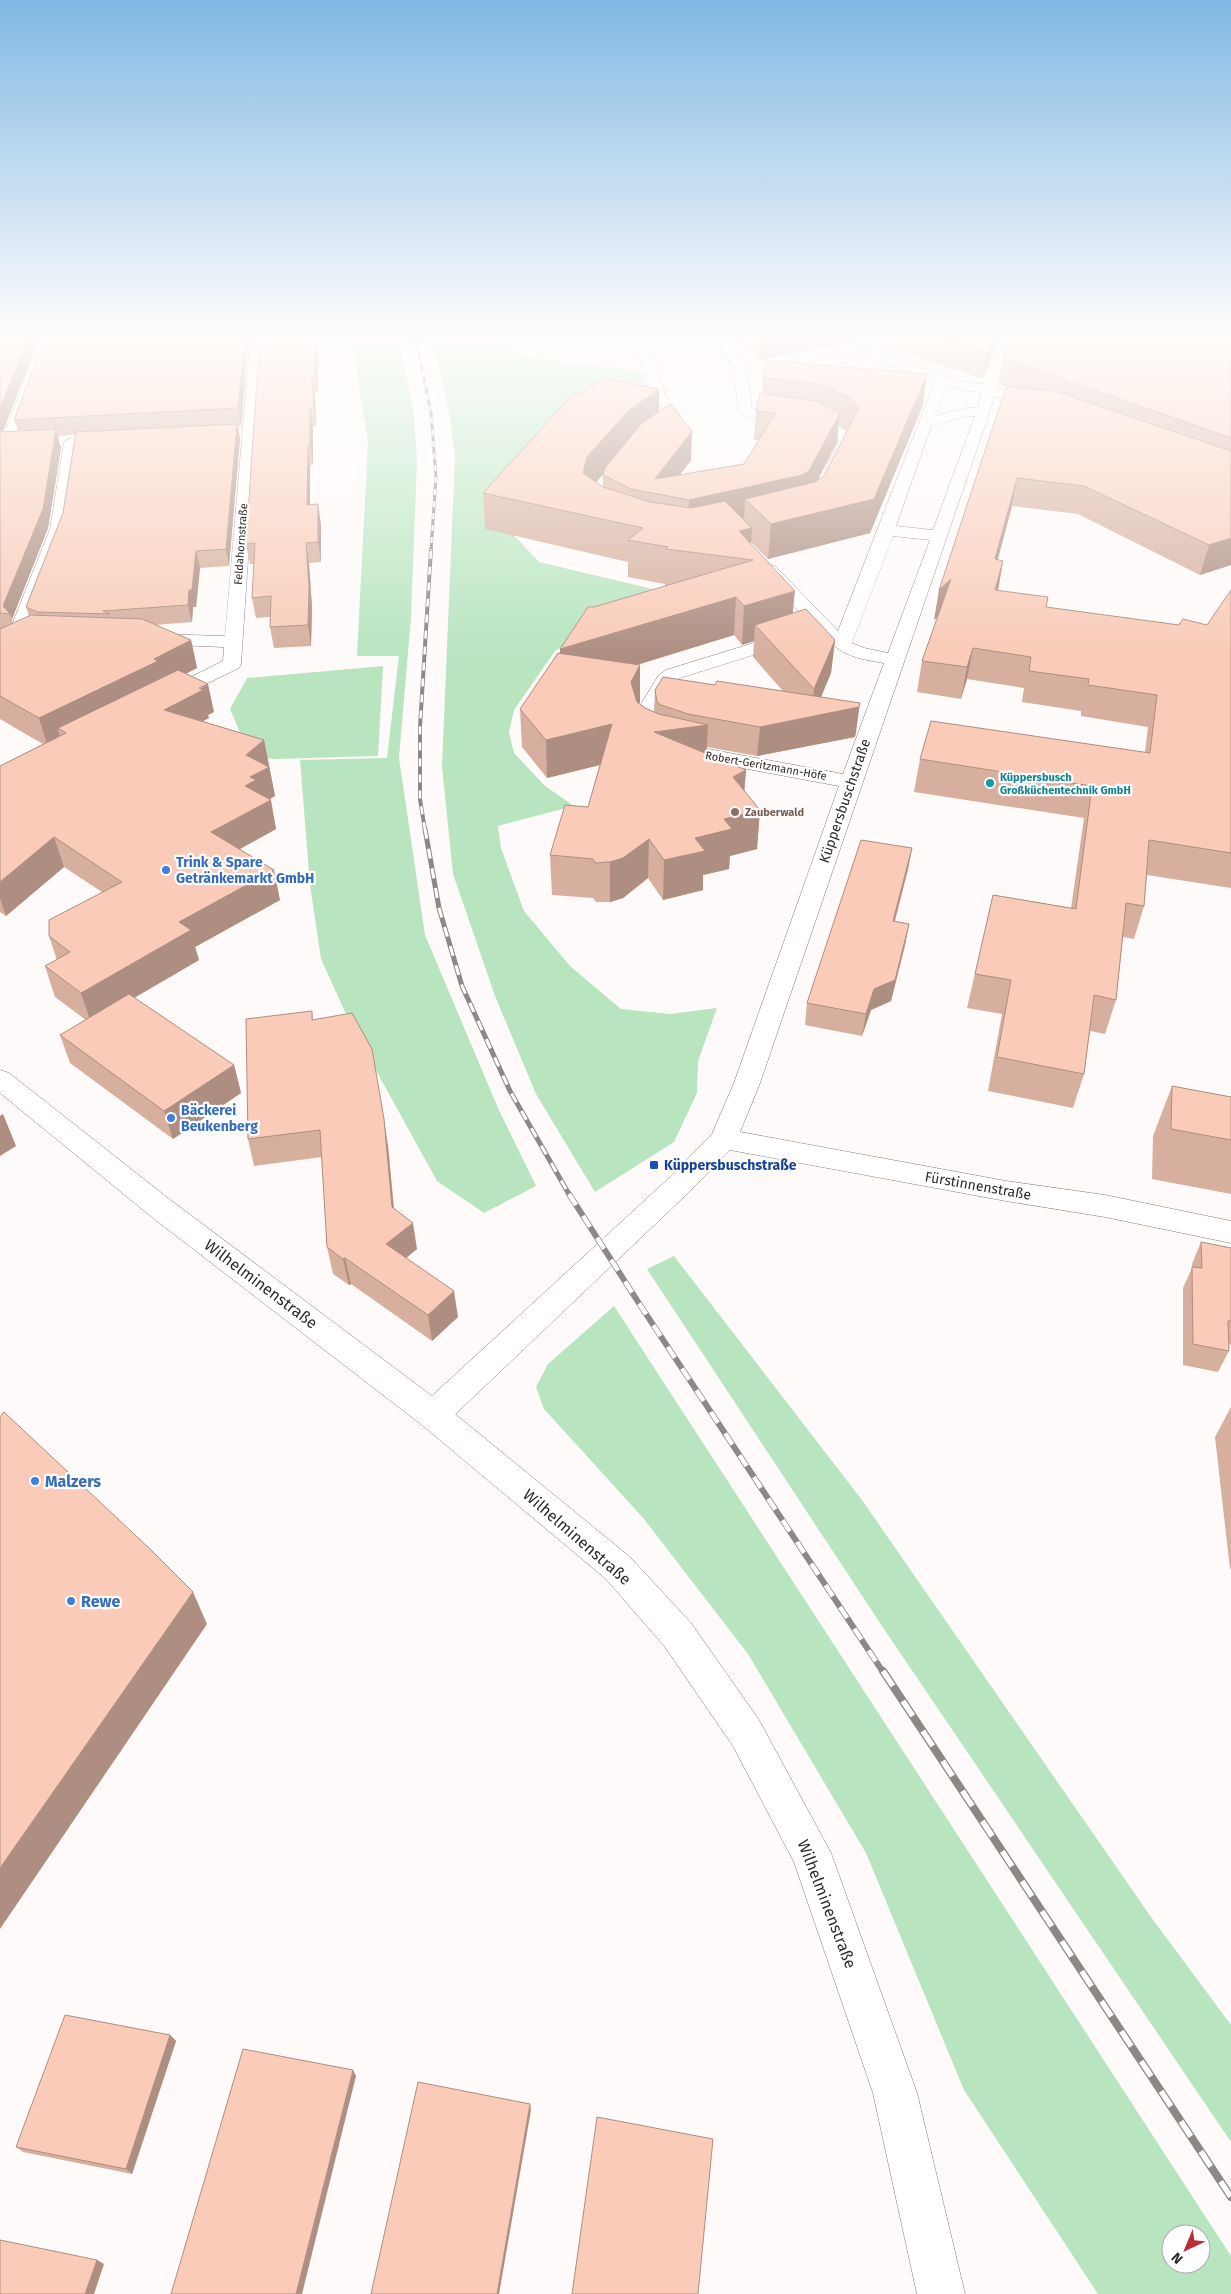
<svg xmlns="http://www.w3.org/2000/svg" width="1231" height="2294" font-family="'Fira Sans',sans-serif">
  <style>
    .green { fill: #b8e5c0; fill-rule: evenodd }
    .lines { fill: none; stroke-linecap: round; stroke-linejoin: round }
    .minor-casing { stroke: #8a7b75; stroke-width: 1 }
    .tertiary-casing { stroke: #8a7b75; stroke-width: 1 }
    .minor { fill: #fff; fill-rule: evenodd }
    .tertiary { fill: #fff; fill-rule: evenodd }
    .rail-far4-casing { stroke: #8d8886; stroke-width: 3 }
    .rail-far3-casing { stroke: #8d8886; stroke-width: 4 }
    .rail-far2-casing { stroke: #8d8886; stroke-width: 5 }
    .rail-far1-casing { stroke: #8d8886; stroke-width: 6 }
    .rail-casing { stroke: #8d8886; stroke-width: 8 }
    .rail-far4 { stroke: #fff; stroke-width: 2; stroke-dasharray: 6; stroke-linecap: butt }
    .rail-far3 { stroke: #fff; stroke-width: 2.5; stroke-dasharray: 8; stroke-linecap: butt }
    .rail-far2 { stroke: #fff; stroke-width: 3; stroke-dasharray: 10; stroke-linecap: butt }
    .rail-far1 { stroke: #fff; stroke-width: 4.5; stroke-dasharray: 13; stroke-linecap: butt }
    .rail { stroke: #fff; stroke-width: 5.5; stroke-dasharray: 18; stroke-linecap: butt }
    .wall { fill: #d6af9e; fill-rule: evenodd }
    .shaded-wall { fill: #ae8e81 }
    .building { fill: #f9cbb8; stroke: #ae8e81 }
    .culture-dot { fill: #0f9aa8; stroke: #fff; stroke-width: 2 }
    .education-dot { fill: #8d6e63; stroke: #fff; stroke-width: 2 }
    .shop-dot { fill: #3f7fe0; stroke: #fff; stroke-width: 2 }
    .transit-dot { fill: #1a4fb4; stroke: #fff; stroke-width: 2 }
    .labels { text-anchor: middle; dominant-baseline: central; stroke-width: 4.5; stroke-linejoin: round; paint-order: stroke }
    .far-street-label { font-size: 11px; fill: #302a27; stroke: #fff }
    .far-culture-label { font-size: 11px; font-weight: bold; fill: #0d838f; stroke: #fff; text-anchor: start }
    .far-education-label { font-size: 11px; font-weight: bold; fill: #785e54; stroke: #fff; text-anchor: start }
    .street-label { font-size: 14px; fill: #302a27; stroke: #fff }
    .shop-label { font-size: 14px; font-weight: bold; fill: #366cbe; stroke: #fff; text-anchor: start }
    .transit-label { font-size: 14px; font-weight: bold; fill: #164399; stroke: #fff; text-anchor: start }
    .near-street-label { font-size: 16px; fill: #302a27; stroke: #fff }
    .near-shop-label { font-size: 16px; font-weight: bold; fill: #366cbe; stroke: #fff; text-anchor: start }
  </style>
  <rect width="100%" height="100%" fill="#fefaf9"/>
  <g class="green">
    <path d="M350,335h48l16,79 3,49 -6,154 -12,141 26,177 73,173 38,78 -52,27 -47,-32 -86,-156 -30,-66 -11,-74 -10,-125 87,-2 12,-102h-42l11,-216z"/>
    <path d="M432,335h49l13,9 39,14 109,13 4,10 -87,43 -65,90 45,48 139,33 -99,40 -24,16 -41,59 -5,22 5,21 31,33 29,20 -76,20 3,22 23,63 46,55 51,43 49,5 47,-6 -19,53 -1,32 -23,49 -79,50 -59,-98 -41,-98 -42,-122 -11,-107 13,-312 -6,-43z"/>
    <path d="M383,666l-5,90 -104,3 -24,-3 -20,-47 17,-31z"/>
    <path d="M674,1256l188,244 289,417 80,108v117l-347,-513 -237,-360z"/>
    <path d="M614,1306l617,950v38h-133l-134,-204 -98,-237 -118,-199 -104,-135 -100,-110 -8,-22 12,-23zM1171,2234h30v30h-30z"/>
  </g>
  <g class="lines">
    <defs>
      <g id="minor">
        <path d="M41,335h12l-38,110 -2,3 -13,1v-8h2z"/>
        <path d="M251,335h12l-22,329 -2,4 -73,35 -7,-2 -3,-4 3,-4 64,-32 1,-14 -71,-3 -6,-1 -3,-4 3,-4 6,-1 72,2z"/>
        <path d="M601,335h22l22,5 6,8 14,46 15,21 -2,9 -18,13h-10l-2,-3 18,-15v-4l-15,-21 -13,-45 -3,-3 -33,-8z"/>
        <path d="M724,335h15l-9,7c17,20 20,39 21,65l5,3c30,3 78,2 98,30l-16,32h-10l-3,-3 14,-28c-33,-28 -74,-10 -100,-30l-7,-46 -16,-24z"/>
        <path d="M1000,335h12l-16,52 15,5 2,3 -7,4 -11,-3 -235,687 -20,49 266,49 99,14 126,26v22l-126,-26 -99,-16 -276,-51 -43,44 -243,231 -11,4 -11,-4 -5,-10 5,-10 245,-225 45,-46 22,-51 105,-297 -156,-29c-14,-3 -40,-7 -47,-22 -3,-5 -3,-11 -4,-16l26,-43 8,-6 146,-45 -49,-51 -3,-4 3,-4h12l63,65 97,-250 -71,-24 -54,14 12,7 -7,4 -16,-3 -3,-10 2,-3 60,-15v-9l6,-4 6,4 1,9 92,31 20,2zM946,385l15,5 20,2 -3,15 -11,1 -32,8zM967,416h8l-42,114 -37,-4 35,-100zM893,536l37,4 -42,113 -24,-5 -12,-5zM821,634c22,22 33,24 63,29l-41,111 -157,-29 -27,-9 -4,-4 -3,-13 21,-36 7,-5z"/>
        <path d="M71,438l7,4 -12,87 -37,96 25,7 3,4 -3,4c-13,3 -35,-1 -43,-13l39,-98 14,-87z"/>
      </g>
      <path id="tertiary" d="M0,1070l9,3 164,129 271,203 186,152 61,66 68,97 72,133 86,240 48,201h-48l-44,-201 -79,-231 -61,-116 -68,-99 -59,-68 -184,-154 -269,-207 -153,-125z"/>
    </defs>
    <use href="#minor" class="minor-casing"/>
    <use href="#tertiary" class="tertiary-casing"/>
    <use href="#minor" class="minor"/>
    <use href="#tertiary" class="tertiary"/>
    <defs>
      <path id="rail-far4" d="M415,335l16,78 5,64 -5,73"/>
      <path id="rail-far3" d="M425,830l-5,-31v-72l11,-178"/>
      <path id="rail-far2" d="M425,829l14,79 23,78 48,105 60,105"/>
      <path id="rail-far1" d="M569,1194l73,114 241,364"/>
      <path id="rail" d="M883,1671l348,526"/>
    </defs>
    <use href="#rail-far4" class="rail-far4-casing"/>
    <use href="#rail-far3" class="rail-far3-casing"/>
    <use href="#rail-far2" class="rail-far2-casing"/>
    <use href="#rail-far1" class="rail-far1-casing"/>
    <use href="#rail" class="rail-casing"/>
    <use href="#rail-far4" class="rail-far4"/>
    <use href="#rail-far3" class="rail-far3"/>
    <use href="#rail-far2" class="rail-far2"/>
    <use href="#rail-far1" class="rail-far1"/>
    <use href="#rail" class="rail"/>
  </g>
  <g class="wall">
    <path d="M0,335l3,97 15,-1 -4,-11 235,-85 -8,91h-3l2,13 -11,127 -29,2 -4,39h-3l-1,15 -37,3 36,15 6,28 -11,6 28,38 -6,3 1,3 -7,3 62,19 11,56 -6,3 7,30 -36,20 40,51 -85,47 4,13 -65,38 100,67 7,28 -68,46 -103,-76 -10,-28 26,-15 -31,-23 -10,-31 12,-6 -8,-24 53,-44 -38,-25 -58,49 -6,-4v-146l43,-22 -43,-25zM75,435l-12,78 -37,94 3,9 -16,7 -1,-4 36,-91 13,-80 -3,-12z"/>
    <path d="M738,335h260l-15,44 -112,-38 -2,-4h-10l-2,4 -98,19 -21,-22z"/>
    <path d="M1231,335v230l-31,10 -122,-61 -66,-8 -15,54 6,1 -5,29 48,17 133,18h28l24,-35v298l-84,-13 -3,31 -10,33 -11,-2 -7,63 -11,34 -15,-3 -6,43 -11,34 -85,-17 14,-77 -35,-6 26,-113 78,13 13,-90 -170,-26 6,-33 225,-7 3,-25 -67,-11v-5l-59,-9 2,-14 -57,-9 -6,20 -44,-7 5,-31 15,-44 -3,3 72,-233 -7,-3 4,-26z"/>
    <path d="M309,337h6l3,17v38l-3,1 1,33h-3v39h-3v40l11,19v38l-12,1 3,45 -1,38 -37,2 -4,-21v-10l-14,1 -4,-20 2,-34h-4l-4,-20z"/>
    <path d="M767,360l156,45 -53,128 -102,26 -17,-17v2l42,69 42,27 -4,33 -10,24 35,35 -1,5 -98,19 -50,-9v7l39,16 -2,21 16,19 -3,39 -27,7 -1,13 -26,6v15l-40,10 -15,-22 -25,20 -13,4h-14l-3,-4 -41,-3 -2,-40 38,-48 12,-42 -53,13 -25,-31 -2,-38 40,-56v-4l34,-42 72,-21h-1v-2l-37,-7v-15l-143,-33 -2,-36 176,-81 32,48 -11,15 64,-11 15,-24h-5l2,-29 6,-18 1,-15zM838,425l10,6 -24,45 -7,5 20,-39zM603,473v14l-7,-5zM734,635l8,10 12,-4 -1,16 30,34 -68,-6 -60,5 -1,22 -9,-4 -6,-5 1,-38h-3z"/>
    <path d="M912,848l-4,21 -13,52 14,3 -4,21 -14,56 -20,9 -9,26 -57,-11 2,-22z"/>
    <path d="M312,1011l1,9 75,126 6,62 23,41 -11,9 52,59 -26,24 -81,-57 -2,1 -16,-11 -6,-27 -5,-90 -68,9 -6,-27z"/>
    <path d="M1172,1086l59,11v97l-79,-15 1,-43z"/>
    <path d="M1201,1242l30,6v97l-2,-1v7l-11,21 -35,-7v-77l9,-20v-4z"/>
    <path d="M1231,1407v162h-1l-15,-132z"/>
    <path d="M170,2035l6,6 -44,133 -109,-22 -7,-5z"/>
  </g>
  <g class="shaded-wall">
    <path d="M29,335h11l-40,105v-31z"/>
    <path d="M245,335h4l-8,91 -3,-18z"/>
    <path d="M300,335h10l-9,19 -2,-17z"/>
    <path d="M761,335h98l-2,6 -98,19z"/>
    <path d="M994,335h4l-15,44 4,-26z"/>
    <path d="M315,337l3,17v38l-3,-17z"/>
    <path d="M927,374l-4,31 -53,128 -102,26 3,-35 103,-25z"/>
    <path d="M312,375l3,18 1,33 -2,-18z"/>
    <path d="M659,389v33l-31,23 -40,47 -5,-19 4,-16 41,-46z"/>
    <path d="M310,408l3,18v39l-3,-19z"/>
    <path d="M840,413l-3,29 -30,59 -62,-2 -1,19 -56,12 1,-30z"/>
    <path d="M237,424l3,15 -11,127 -3,-17z"/>
    <path d="M56,429l5,19 -13,80 -36,91 -2,-5 -7,-8z"/>
    <path d="M692,431l-1,29 -26,35 -10,-16z"/>
    <path d="M308,446l2,19v59l-3,-19z"/>
    <path d="M1017,478l-5,28 -22,83 5,-30z"/>
    <path d="M318,504l3,20v38l-3,-20z"/>
    <path d="M752,528l-2,31 -11,-28z"/>
    <path d="M1231,538v27l-31,10 9,-30z"/>
    <path d="M306,543l3,20 3,45 -1,38 -3,-21z"/>
    <path d="M196,551l4,17 -4,39h-3l-1,15 -4,-17 1,-15z"/>
    <path d="M1003,561l-5,29h-3z"/>
    <path d="M951,579l-5,30 -12,11 5,-30z"/>
    <path d="M795,591l-4,38 -36,-4 -1,16 -12,4 2,-39z"/>
    <path d="M736,597l-2,38 -173,53 -1,-39z"/>
    <path d="M191,640l6,28 -34,17 -105,43 3,12 -13,7 -9,-29 115,-59z"/>
    <path d="M835,640l-4,33 -18,43 47,-13 -4,29 -1,5 -98,19 3,-29 51,-10 3,-28z"/>
    <path d="M973,648l-6,31 -6,20 6,-32z"/>
    <path d="M640,665v37l-10,18 1,-38z"/>
    <path d="M208,684l6,28 -6,3 1,3 -38,20 -7,-28z"/>
    <path d="M612,724v38l-65,16 -1,-38z"/>
    <path d="M708,725l-2,38 -52,-31z"/>
    <path d="M264,740l11,56 -14,8 10,-4 5,29 -58,32 -7,-29 34,-46 1,-31z"/>
    <path d="M746,770l-3,38 -10,-31z"/>
    <path d="M760,810l-3,39 -27,7 -1,13 -26,6v15l-40,10 1,-40 31,-22 29,-19z"/>
    <path d="M54,837l10,30 -58,49 -6,-18v-16z"/>
    <path d="M649,839l-1,39 -25,20 -13,4v-40z"/>
    <path d="M912,848l-4,21 -19,73 4,-21z"/>
    <path d="M274,870l6,30 -85,47 4,13 -108,63 -10,-30 98,-71z"/>
    <path d="M909,924l-4,21 -14,56 -20,9 -9,26 4,-22 8,-25z"/>
    <path d="M234,1065l7,28 -68,46 -9,-28z"/>
    <path d="M3,1114l13,32 -16,10v-40z"/>
    <path d="M384,1119l4,27 8,87 -4,-26z"/>
    <path d="M413,1223l4,26 -27,22 -4,-27z"/>
    <path d="M345,1258l6,26 -2,1 -6,-26z"/>
    <path d="M454,1291l4,26 -26,24 -4,-26z"/>
    <path d="M193,1592l14,32 -207,305v-61z"/>
    <path d="M170,2035l6,6 -44,133 -6,-5z"/>
    <path d="M353,2070l3,6 -54,218h-6z"/>
    <path d="M530,2104l1,6 -32,184h-2z"/>
    <path d="M97,2260l7,4 -10,30h-9z"/>
  </g>
  <g class="building">
    <path d="M0,335h29l-29,74z"/>
    <path d="M45,335h200l-7,73 -224,12z"/>
    <path d="M260,335h40l-1,2h16v38h-3l2,33h-4v38h-2l-1,59 11,-1v38l-12,1 3,44 -1,38 -38,2 1,-31 -19,2 3,-55 -9,1z"/>
    <path d="M931,335h63l-7,18z"/>
    <path d="M1011,335h220v103l-228,-80z"/>
    <path d="M767,360l160,14 -53,125 -103,25 -26,-25 70,-17 9,-6 35,-68 -9,-10 -24,-12 -28,-5 -35,-3z"/>
    <path d="M605,378l54,11 -31,22 -41,46 -4,16 20,14 47,15 41,6 34,-7 27,27 -13,3 56,60 -51,15 -8,-9 -176,52 28,-42h6l159,-47 -87,-11 2,-2 -40,-7 15,-12 -160,-35 90,-99 5,1z"/>
    <path d="M1006,387l49,4 176,60v87l-22,7 -125,-59 -67,-8 -22,81 8,2 -8,29 53,7 -2,10 133,18 4,-6 24,6 24,-35v263l-82,-13 -5,66 -18,-3 -10,97 -22,-5 -10,79 -87,-17 14,-77 -36,-6 18,-79 83,14 16,-123 -172,-27 11,-38 219,32 7,-58 -69,-10 1,-6 -60,-8 2,-14 -58,-9 -6,19 -45,-6 29,-82 -12,11z"/>
    <path d="M760,393l55,8 25,12 -31,58 -7,4 -113,25 -58,-11 -28,-14 2,-7 36,-44 29,-20 22,27 -37,48 89,-15 32,-51 -20,-2z"/>
    <path d="M237,424l-11,125 -30,2 -4,39h-3l-1,15 -85,6 7,3 -73,-2 -11,-5 37,-94 13,-81z"/>
    <path d="M56,429l-13,80 -40,97 7,8 -10,-1v-181z"/>
    <path d="M806,609l29,31 -21,49 -59,-64z"/>
    <path d="M31,615l111,4 49,21 -37,19 4,2 -119,57 -39,-22v-67z"/>
    <path d="M558,653l82,12 -9,17 6,20 8,6 14,6 49,11 -54,7 92,38 -13,7 27,33 -36,9 8,10 -37,9 10,13 -41,9 -15,-21 -26,19 -13,4 -15,1 -2,-4 -43,-4 15,-50 23,2 24,-83 -66,16 -26,-31z"/>
    <path d="M178,670l30,14 -9,4 4,2 -39,20 100,30 -18,15 23,12 -19,10 6,3 -11,6 26,14 -60,32 63,38 -95,52 12,8 -110,63 -36,-27 25,-14 -21,-16v-16l73,-38 -68,-45 -54,45v-116l66,-33 -8,-5z"/>
    <path d="M663,677l52,8 2,-4 143,22 -1,4 -99,20 -72,-13 -27,-9 -4,-3 -2,-12z"/>
    <path d="M861,840l51,8 -19,73 16,3 -14,56 -21,9 -8,25 -59,-11z"/>
    <path d="M129,994l105,71 -70,46 -104,-76z"/>
    <path d="M312,1011v9l40,-7 20,36 12,70 8,88 21,16 -27,21 68,47 -26,24 -83,-57 -2,1 -16,-12 -7,-117 -72,9 -2,-120z"/>
    <path d="M1172,1086l59,11v43l-60,-11z"/>
    <path d="M1201,1242l30,6v73h-3l1,30 -36,-7 -1,-77 10,1z"/>
    <path d="M4,1412l146,137 43,43 -193,276v-451z"/>
    <path d="M65,2015l105,20 -44,134 -110,-22z"/>
    <path d="M243,2049l110,21 -57,224h-125z"/>
    <path d="M418,2082l112,22 -33,190h-126z"/>
    <path d="M597,2117l116,22 -15,155h-126z"/>
    <path d="M0,2240l97,20 -12,34h-85z"/>
  </g>
  <linearGradient id="sky" x2="0" y2="1"><stop stop-color="#81b8e4"/><stop offset="0.51" stop-color="#fffdfc"/><stop offset="1" stop-color="#fffdfc" stop-opacity="0"/></linearGradient>
  <rect width="1231" height="656" fill="url(#sky)"/>
  <circle class="culture-dot" cx="990" cy="783" r="5"/>
  <circle class="education-dot" cx="735" cy="812" r="5"/>
  <g class="shop-dot">
    <circle cx="166" cy="870" r="5"/>
    <circle cx="171" cy="1118" r="5"/>
    <circle cx="35" cy="1481" r="5"/>
    <circle cx="71" cy="1601" r="5"/>
  </g>
  <rect class="transit-dot" x="649" y="1160" width="10" height="10" rx="2.5"/>
  <g class="labels">
    <g class="far-street-label">
      <text transform="translate(241 544) rotate(-86)">Feldahornstraße</text>
      <text transform="translate(766 766) rotate(10)">Robert-Geritzmann-Höfe</text>
    </g>
    <g class="far-culture-label">
      <text x="1000" y="777">Küppersbusch<tspan x="1000" dy="13">Großküchentechnik GmbH</tspan></text>
    </g>
    <g class="far-education-label">
      <text x="745" y="812">Zauberwald</text>
    </g>
    <g class="street-label">
      <text transform="translate(845 801) rotate(-71)">Küppersbuschstraße</text>
      <text transform="translate(978 1186) rotate(10)">Fürstinnenstraße</text>
    </g>
    <g class="shop-label">
      <text x="176" y="862">Trink &amp; Spare<tspan x="176" dy="16">Getränkemarkt GmbH</tspan></text>
      <text x="181" y="1110">Bäckerei<tspan x="181" dy="16">Beukenberg</tspan></text>
    </g>
    <g class="transit-label">
      <text x="664" y="1165">Küppersbuschstraße</text>
    </g>
    <g class="near-street-label">
      <text transform="translate(261 1284) rotate(37)">Wilhelminenstraße</text>
      <text transform="translate(577 1537) rotate(41)">Wilhelminenstraße</text>
      <text transform="translate(827 1904) rotate(69)">Wilhelminenstraße</text>
    </g>
    <g class="near-shop-label">
      <text x="45" y="1481">Malzers</text>
      <text x="81" y="1601">Rewe</text>
    </g>
  </g>
  <g transform="translate(1186 2249) rotate(224)"><circle r="24" fill="#ffffff" stroke="#acaaa9"/>
  <path d="M0-4L9 19L0 12L-9 19Z" fill="#bd2c38"/>
  <text y="-8" font-size="14" font-weight="bold" text-anchor="middle" fill="#302a27">N</text>
  </g>
</svg>
